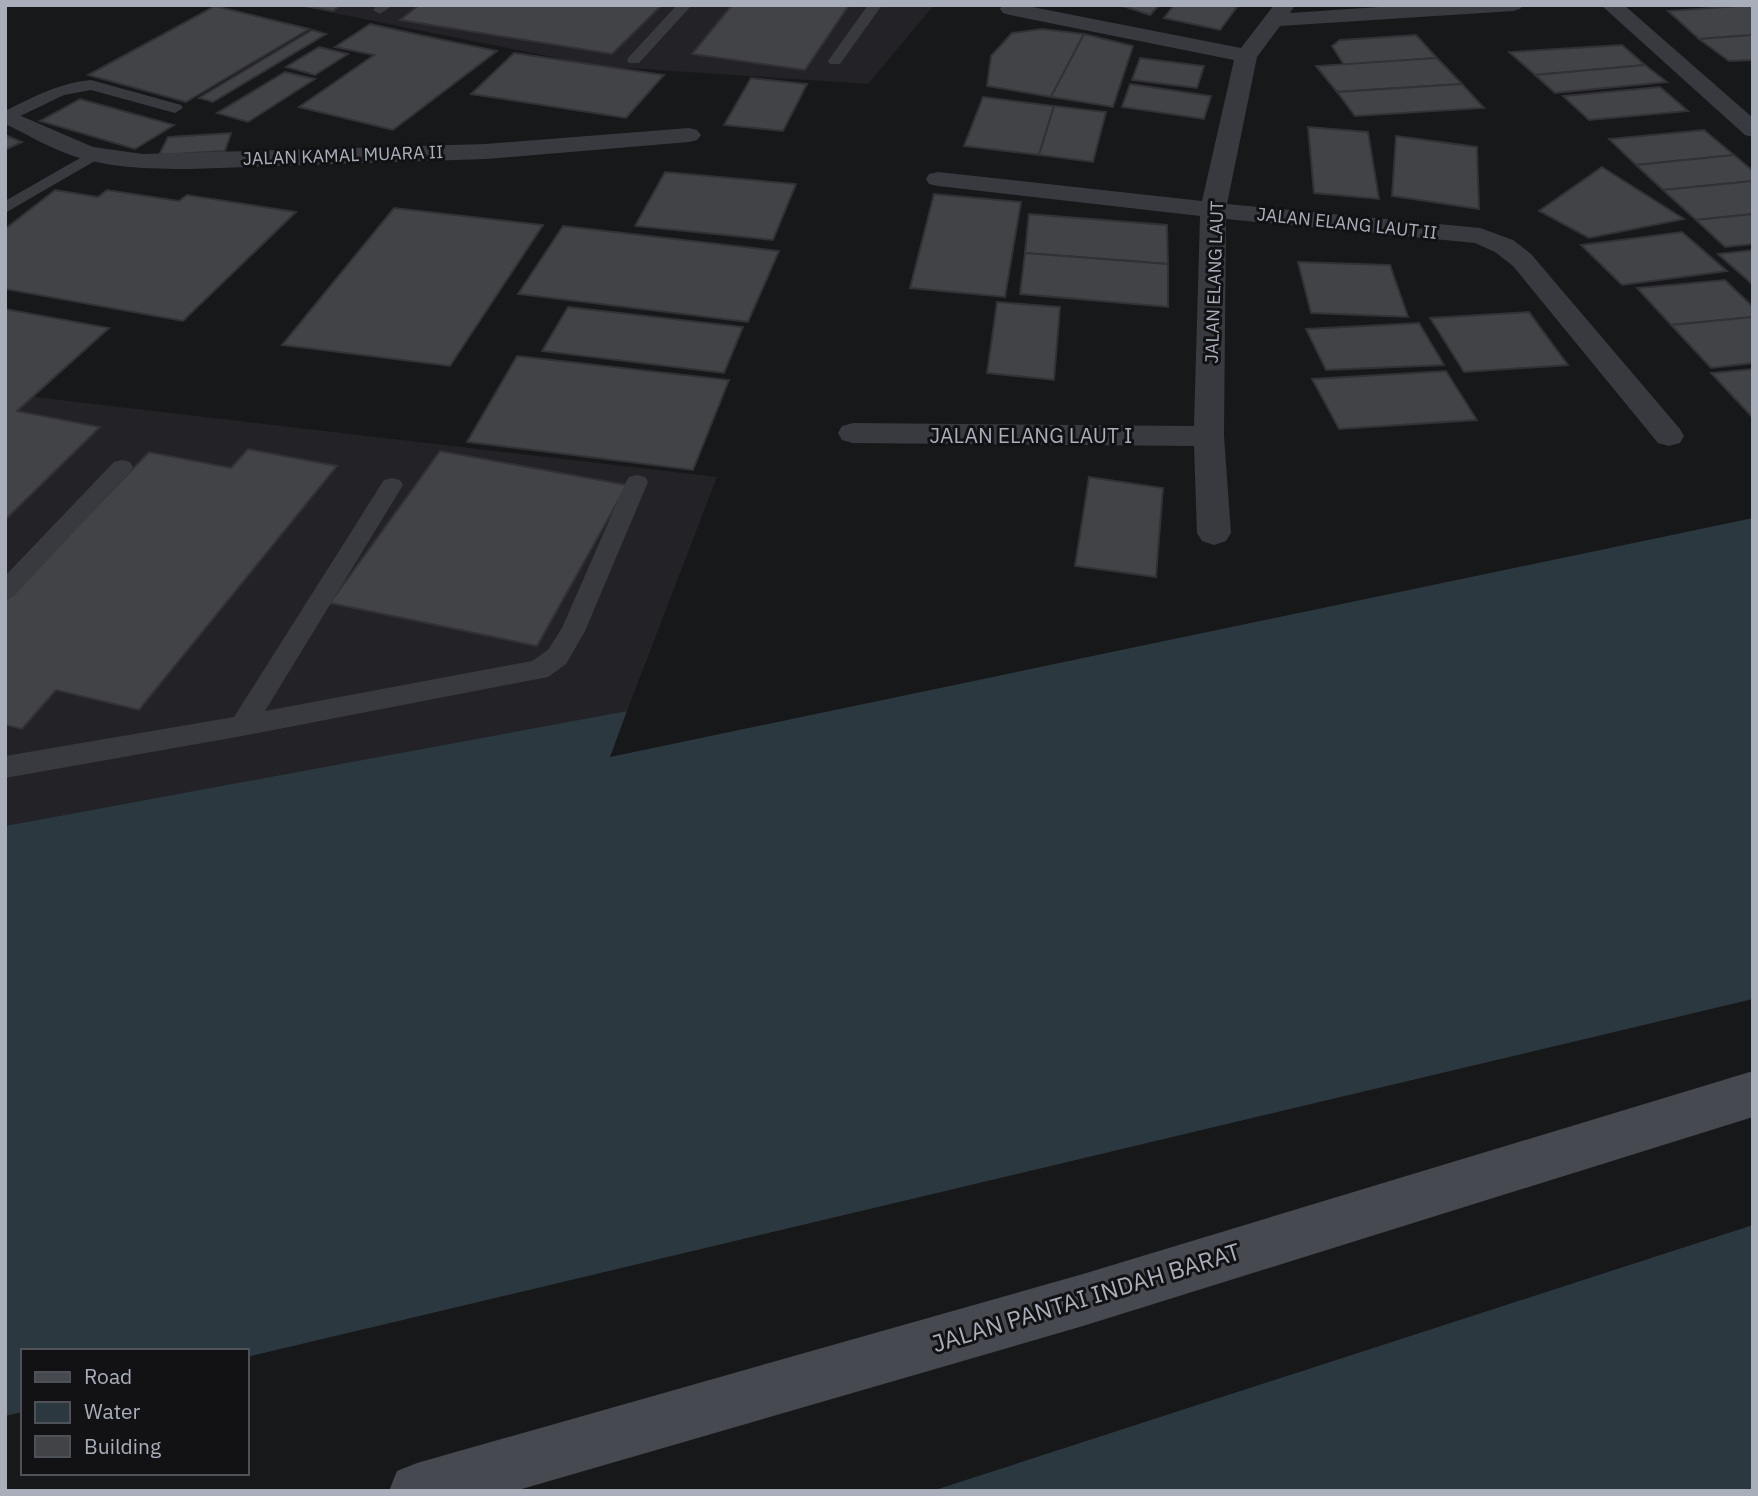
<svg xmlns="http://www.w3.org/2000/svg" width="1758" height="1496" font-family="'IBM Plex Sans',sans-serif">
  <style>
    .built { fill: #232327 }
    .water { fill: #2c383f }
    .building { fill: #414347; stroke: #313136; stroke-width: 2 }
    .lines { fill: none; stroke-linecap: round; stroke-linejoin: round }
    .service { fill: #383a3f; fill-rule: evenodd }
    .minor { fill: #383a3f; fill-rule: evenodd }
    .secondary { fill: #46494f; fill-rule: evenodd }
    .labels { text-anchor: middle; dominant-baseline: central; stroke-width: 6; stroke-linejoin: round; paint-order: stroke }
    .far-street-label { font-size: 18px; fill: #a8afbb; stroke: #121215 }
    .street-label { font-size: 21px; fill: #a8afbb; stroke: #121215 }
    .near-street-label { font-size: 24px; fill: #a8afbb; stroke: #121215 }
  </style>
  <rect width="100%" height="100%" fill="#17181a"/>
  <g class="built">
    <path d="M294,5h640l-66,79 -271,-18z"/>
    <path d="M5,310l4,84 708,83 -90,234 -622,115z"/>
  </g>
  <g class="water">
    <path d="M1753,518v481l-1506,358v-6h-224v61l-18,4v-590l622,-115 -17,46z"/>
    <path d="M1753,1225v266h-821z"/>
  </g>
  <g class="building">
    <path d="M300,5h41l-8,6z"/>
    <path d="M419,5h243l-50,49 -212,-34z"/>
    <path d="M732,5h117l-44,65 -113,-16z"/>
    <path d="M1120,5h39l-9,10z"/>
    <path d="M1174,5h55l8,2 -17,23 -56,-12z"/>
    <path d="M1753,5v30l-54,4 -31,-28z"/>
    <path d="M215,6l94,23 -123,73 -98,-27z"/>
    <path d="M370,24l64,14 63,13 -104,79 -94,-23 75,-52 -39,-8z"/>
    <path d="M1042,29l42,5 -33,63 -64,-11 4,-30 21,-23z"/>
    <path d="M312,30l14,4 -113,68 -14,-4z"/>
    <path d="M1084,34l49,12 -20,61 -62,-10z"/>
    <path d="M1416,35l21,23 -93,7 -12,-19 8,-6z"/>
    <path d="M1753,35v25l-24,1 -30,-22z"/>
    <path d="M1622,45l23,20 -110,10 -26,-23z"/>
    <path d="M319,47l29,7 -33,21 -29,-8z"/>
    <path d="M514,53l150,22 -38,43 -155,-24z"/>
    <path d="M1140,58l64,8 -7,22 -65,-8z"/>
    <path d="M1437,58l25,26 -125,8 -21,-26z"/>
    <path d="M1645,65l22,17 -112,11 -20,-18z"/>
    <path d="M285,72l30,7 -67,43 -31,-9z"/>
    <path d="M751,78l56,6 -24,47 -59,-6z"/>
    <path d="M1130,84l81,12 -7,23 -82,-12z"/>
    <path d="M1462,84l22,24 -129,8 -18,-24z"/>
    <path d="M1660,87l28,24 -99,9 -26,-24z"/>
    <path d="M983,97l71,9 -15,49 -75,-9z"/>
    <path d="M80,99l94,26 -39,24 -95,-28z"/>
    <path d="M1054,106l52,6 -13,50 -54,-7z"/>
    <path d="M1308,127l60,5 11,67 -65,-6z"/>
    <path d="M1704,130l30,25 -98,10 -27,-26z"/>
    <path d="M231,133l-6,18 -66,4 9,-18z"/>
    <path d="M5,135l17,7 -17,8z"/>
    <path d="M1396,136l81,11 2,62 -87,-13z"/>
    <path d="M1734,155l19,16v10l-90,9 -27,-25z"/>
    <path d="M1602,167l82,52 -95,19 -50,-27z"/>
    <path d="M665,172l131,12 -23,56 -138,-14z"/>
    <path d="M1753,181v33l-57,6 -33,-30z"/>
    <path d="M55,190l43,7 9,-7 72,11 8,-6 109,17 -113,109 -178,-32v-60z"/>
    <path d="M934,194l87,8 -16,95 -95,-9z"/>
    <path d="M394,208l149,17 -93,141 -168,-21z"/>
    <path d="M1029,214l138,11 1,39 -143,-11z"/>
    <path d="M1753,214v30l-28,3 -29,-27z"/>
    <path d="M563,226l216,25 -31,71 -230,-28z"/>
    <path d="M1682,232l45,39 -105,14 -41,-40z"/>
    <path d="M1753,250l-1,34 -34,-30z"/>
    <path d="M1025,253l143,11v43l-148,-13z"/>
    <path d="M1298,262l92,3 18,52 -97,-4z"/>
    <path d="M1725,280l28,27v10l-82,8 -34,-37z"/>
    <path d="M997,302l63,5 -6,73 -67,-7z"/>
    <path d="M568,307l175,20 -19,46 -182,-22z"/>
    <path d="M5,309l104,19 -92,83 83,16 -95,93z"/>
    <path d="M1529,312l39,53 -104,7 -34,-54z"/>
    <path d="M1753,317v46l-42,5 -40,-43z"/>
    <path d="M1419,323l25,42 -118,5 -20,-41z"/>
    <path d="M517,356l212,24 -36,90 -226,-28z"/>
    <path d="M1753,369v49l-42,-45z"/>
    <path d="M1446,371l31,49 -138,9 -27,-50z"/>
    <path d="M248,449l89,17 -198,244 -83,-20 -34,39 -17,-4v-124l144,-149 82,16z"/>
    <path d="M440,451l187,34 -90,161 -207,-43z"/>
    <path d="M1089,477l74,11 -7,89 -81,-11z"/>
  </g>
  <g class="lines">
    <g class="service">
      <path d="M377,5h16l-13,9 -7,-4z"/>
      <path d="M677,5h15l-53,58h-10l-2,-3 2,-3z"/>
      <path d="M868,5h14l-42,59h-10l-2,-3z"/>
      <path d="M91,80l90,25 2,3 -8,5 -84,-23 -27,5 -50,24 -9,1v-9c28,-14 54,-28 86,-31z"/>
      <path d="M94,150l6,2 2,3 -2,3 -95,55v-12z"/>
      <path d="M122,460l8,2 3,5 -3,5 -117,125 -8,3v-24l109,-114z"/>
      <path d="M637,475l8,2 3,5 -63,149 -19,33 -18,13 -306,59 -237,42v-22l229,-39 150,-237 8,-2 8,2 3,5 -138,226 267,-50 16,-11 14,-22 64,-146 3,-5z"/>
    </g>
    <g class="minor">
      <path d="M1002,5h20l219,43 33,-43h21l-5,8 119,-8h114l-3,4 -7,2 -233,15 -23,31 -30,147 253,24 33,12 18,14 149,175 4,7 -4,7 -11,3 -11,-3 -145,-177 -18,-14 -20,-9 -249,-24 -2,217 7,97 -5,8 -12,4 -12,-4 -5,-8 -3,-87 -341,-3 -11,-3 -4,-7 4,-7 11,-3 341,3 6,-210 -262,-30 -9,-2 -3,-5 3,-5 9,-2 264,29 32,-141 -224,-45 -7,-2 -3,-4z"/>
      <path d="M1601,5h23l129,113v19l-8,-2z"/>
      <path d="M5,109l88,38 50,7 343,-10 203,-16 8,2 4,5 -4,5 -8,2 -203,17 -296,10c-42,0 -86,-1 -125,-16 -21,-8 -40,-20 -60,-29z"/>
    </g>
    <path class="secondary" d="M1753,1071v46l-670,209 -568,165h-126l8,-20 20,-8 666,-189z"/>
  </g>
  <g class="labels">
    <g class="far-street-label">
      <text transform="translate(343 155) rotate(-2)">JALAN KAMAL MUARA II</text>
      <text transform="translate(1347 223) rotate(6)">JALAN ELANG LAUT II</text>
      <text transform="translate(1214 282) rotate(-88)">JALAN ELANG LAUT</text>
    </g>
    <g class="street-label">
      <text x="1031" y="435">JALAN ELANG LAUT I</text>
    </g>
    <g class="near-street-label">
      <text transform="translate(1086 1297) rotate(-17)">JALAN PANTAI INDAH BARAT</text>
    </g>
  </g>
  <rect width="1758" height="1496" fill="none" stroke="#a8afbb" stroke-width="14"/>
  <rect x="21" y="1349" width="228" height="126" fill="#121215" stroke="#4e5157" stroke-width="2"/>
  <rect x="35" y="1372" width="35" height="10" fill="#46494f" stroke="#4e5157" stroke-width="2"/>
  <text x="84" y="1384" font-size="21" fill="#a8afbb">Road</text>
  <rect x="35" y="1402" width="35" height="21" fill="#2c383f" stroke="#4e5157" stroke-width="2"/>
  <text x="84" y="1419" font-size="21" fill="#a8afbb">Water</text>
  <rect x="35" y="1436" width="35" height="21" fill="#414347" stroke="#4e5157" stroke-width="2"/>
  <text x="84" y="1454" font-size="21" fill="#a8afbb">Building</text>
</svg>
